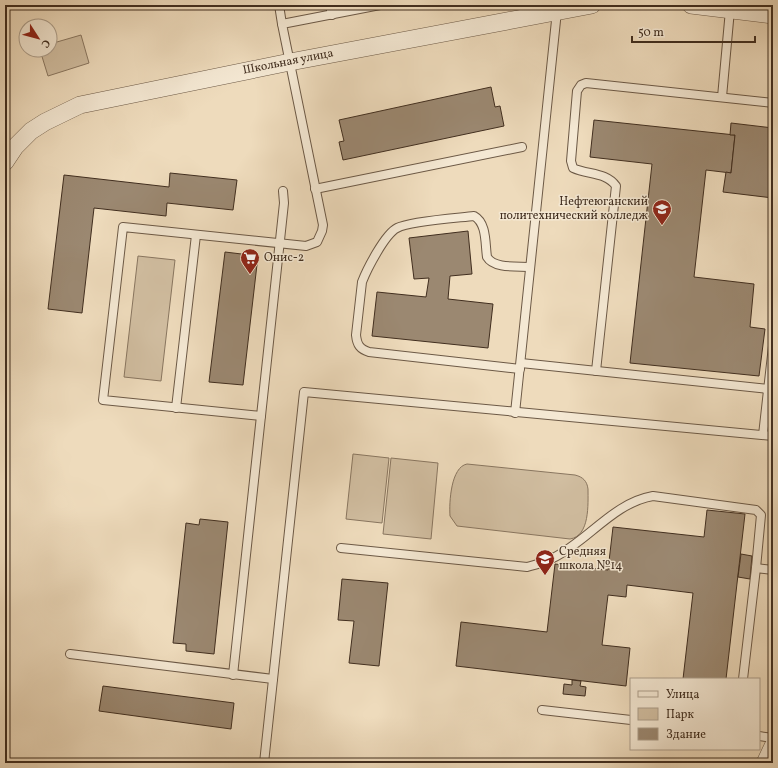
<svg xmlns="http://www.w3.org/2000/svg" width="778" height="768" font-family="Vollkorn,serif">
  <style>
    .green { fill: #d1bea1; stroke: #897660 }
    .building { fill: #9b8871; stroke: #412e1f }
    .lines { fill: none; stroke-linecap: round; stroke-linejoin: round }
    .lane-casing { stroke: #6c5946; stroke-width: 10 }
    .street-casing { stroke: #6c5946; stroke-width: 18 }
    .lane { stroke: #f4e8d3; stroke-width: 8 }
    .street { stroke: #f4e8d3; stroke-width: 17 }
    .labels { text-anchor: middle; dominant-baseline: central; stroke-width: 3; stroke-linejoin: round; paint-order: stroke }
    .street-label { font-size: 12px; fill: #412e1f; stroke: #f4e8d3 }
    .poi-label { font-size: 12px; fill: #412e1f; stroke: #f4e8d3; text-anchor: start }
  </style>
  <rect width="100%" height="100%" fill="#eedbbc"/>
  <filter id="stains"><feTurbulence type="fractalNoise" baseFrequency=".005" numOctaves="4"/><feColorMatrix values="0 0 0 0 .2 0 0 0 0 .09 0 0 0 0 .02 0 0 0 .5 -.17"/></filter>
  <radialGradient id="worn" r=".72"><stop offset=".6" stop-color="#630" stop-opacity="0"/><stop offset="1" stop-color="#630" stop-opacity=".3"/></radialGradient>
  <g class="green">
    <path d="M81,35l8,28 -41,13 -8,-26h10v-6z"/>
    <path d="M138,256l37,4 -14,121 -37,-4z"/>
    <path d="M353,454l36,4 -7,65 -36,-4z"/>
    <path d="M391,458l47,5 -7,76 -48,-5z"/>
    <path d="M467,464l108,11c8,2 12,6 13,14 0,15 2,47 -18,50l-113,-13 -7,-10c-1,-14 1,-49 17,-52z"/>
  </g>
  <g class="building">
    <path d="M154,5h17l-16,4z"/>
    <path d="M491,87l4,20 5,-1 4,20 -161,34 -4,-18 5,-1 -5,-21z"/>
    <path d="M594,120l141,15 -4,38 -25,-3 -12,107 60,7 -4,43 15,2 -6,47 -129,-13 22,-199 -62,-7z"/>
    <path d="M731,123l42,5v70l-50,-6 3,-20 5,1 4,-38h-5z"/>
    <path d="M170,173l67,7 -4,30 -66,-7 -1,13 -72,-8 -12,105 -34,-4 16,-134 105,12z"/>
    <path d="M468,231l4,43 -22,2 -2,23 45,5 -5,44 -116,-12 5,-44 49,5 3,-19 -15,1 -5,-41z"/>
    <path d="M225,252l33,4 -15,129 -34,-3z"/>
    <path d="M707,510l38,4 -19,165h-43l10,-86 -66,-8 -1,12 -18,-2 -6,50 28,3 -4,38 -170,-20 5,-44 86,10 8,-68 53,6 5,-43 91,10z"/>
    <path d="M200,519l28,3 -14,132 -28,-3v-7l-13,-1 13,-120 13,2z"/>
    <path d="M741,554l11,2 -2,23 -12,-2z"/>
    <path d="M342,579l46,4 -9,83 -30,-3 5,-42 -16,-1z"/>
    <path d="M572,680l9,1 -1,5 6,1 -1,9 -22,-2 1,-10 8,1z"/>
    <path d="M103,686l131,17 -3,26 -132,-18z"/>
  </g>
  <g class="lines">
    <defs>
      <g id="lane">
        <path d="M279,5l3,19"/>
        <path d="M330,5l2,10"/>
        <path d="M722,97l8,-87"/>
        <path d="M315,189l207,-42"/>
        <path d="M521,363l247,26"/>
        <path d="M520,369l-151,-17c-9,-3 -12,-7 -13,-17l6,-53c5,-13 23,-48 35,-54 13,-7 60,-10 77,-12 13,7 11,28 13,41 7,12 31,9 43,10"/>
        <path d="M596,371l20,-185c-10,-14 -28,-11 -43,-18l-2,-7 6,-70 4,-6 5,-2 187,20"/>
        <path d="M176,408l20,-173"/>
        <path d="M515,413l42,-402"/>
        <path d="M261,416l-158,-16 20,-173 183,19 11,-4 5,-11 1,-6 -41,-201 98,-19"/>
        <path d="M763,435l10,-89"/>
        <path d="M341,548l186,19c9,-3 18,-4 26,-9 35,-17 60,-55 100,-62l103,14 5,5 -5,53"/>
        <path d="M70,654l203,25"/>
        <path d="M233,675l51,-472 -1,-12"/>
        <path d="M743,679l13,-111 17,2"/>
        <path d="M542,710l89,10"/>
        <path d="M759,736l14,2"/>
        <path d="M264,763l40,-371 469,44"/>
      </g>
      <g id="street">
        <path d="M691,5l82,10"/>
        <path d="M5,162l10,-15 16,-16 14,-9 35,-17 210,-43 302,-57"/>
        <path d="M765,763l8,-17"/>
      </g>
    </defs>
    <use href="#lane" class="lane-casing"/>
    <use href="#street" class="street-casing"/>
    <use href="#lane" class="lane"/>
    <use href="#street" class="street"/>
  </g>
  <defs>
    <symbol id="university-pin" viewBox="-11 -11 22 30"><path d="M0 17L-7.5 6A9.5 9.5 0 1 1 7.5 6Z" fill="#8f2418" stroke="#f4e8d3"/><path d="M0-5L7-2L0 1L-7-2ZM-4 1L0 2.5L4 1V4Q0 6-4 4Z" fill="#fff"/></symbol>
    <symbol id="supermarket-pin" viewBox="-11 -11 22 30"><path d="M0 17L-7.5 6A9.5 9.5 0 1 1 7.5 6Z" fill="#8f2418" stroke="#f4e8d3"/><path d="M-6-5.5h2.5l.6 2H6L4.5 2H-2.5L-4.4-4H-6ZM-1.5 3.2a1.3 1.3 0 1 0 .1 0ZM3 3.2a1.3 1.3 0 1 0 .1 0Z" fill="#fff"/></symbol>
    <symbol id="school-pin" viewBox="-11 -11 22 30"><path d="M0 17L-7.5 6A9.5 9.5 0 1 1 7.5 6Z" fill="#8f2418" stroke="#f4e8d3"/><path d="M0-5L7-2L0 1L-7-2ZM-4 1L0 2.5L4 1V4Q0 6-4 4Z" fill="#fff"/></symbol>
  </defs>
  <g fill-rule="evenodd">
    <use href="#university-pin" x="651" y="198" width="22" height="30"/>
    <use href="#supermarket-pin" x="239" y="247" width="22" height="30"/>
    <use href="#school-pin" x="534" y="548" width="22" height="30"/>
  </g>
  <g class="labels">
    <g class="street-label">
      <text transform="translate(288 62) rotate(-11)">Школьная улица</text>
    </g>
    <g class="poi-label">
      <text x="648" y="202" text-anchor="end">Нефтеюганский<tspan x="648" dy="14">политехнический колледж</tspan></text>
      <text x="264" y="258">Онис-2</text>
      <text x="559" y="552">Средняя<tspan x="559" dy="14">школа №14</tspan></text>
    </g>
  </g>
  <rect width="778" height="768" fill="none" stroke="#eedbbc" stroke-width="20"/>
  <rect x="6" y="6" width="766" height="756" fill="none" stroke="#412e1f" stroke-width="2"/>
  <rect x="10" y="10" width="758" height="748" fill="none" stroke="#412e1f"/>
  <rect x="630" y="678" width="130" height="72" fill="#f4e8d3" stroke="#ac9e8b"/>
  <rect x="638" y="691" width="20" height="6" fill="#f4e8d3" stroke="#ac9e8b"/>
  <text x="666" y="698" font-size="12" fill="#412e1f">Улица</text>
  <rect x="638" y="708" width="20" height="12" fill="#d1bea1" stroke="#ac9e8b"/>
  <text x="666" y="718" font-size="12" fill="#412e1f">Парк</text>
  <rect x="638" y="728" width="20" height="12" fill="#9b8871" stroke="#ac9e8b"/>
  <text x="666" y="738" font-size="12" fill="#412e1f">Здание</text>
  <g transform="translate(38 38) rotate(126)"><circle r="19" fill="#f4e8d3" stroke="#ac9e8b"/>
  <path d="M0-3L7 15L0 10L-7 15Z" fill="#8f2418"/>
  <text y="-6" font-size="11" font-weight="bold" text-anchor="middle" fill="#412e1f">С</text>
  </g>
  <path d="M632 36v6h123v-6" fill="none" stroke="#412e1f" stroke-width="2"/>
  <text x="638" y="36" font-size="12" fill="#412e1f" stroke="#f4e8d3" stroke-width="3" paint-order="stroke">50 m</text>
  <rect width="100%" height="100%" filter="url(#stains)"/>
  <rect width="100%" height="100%" fill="url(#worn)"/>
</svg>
